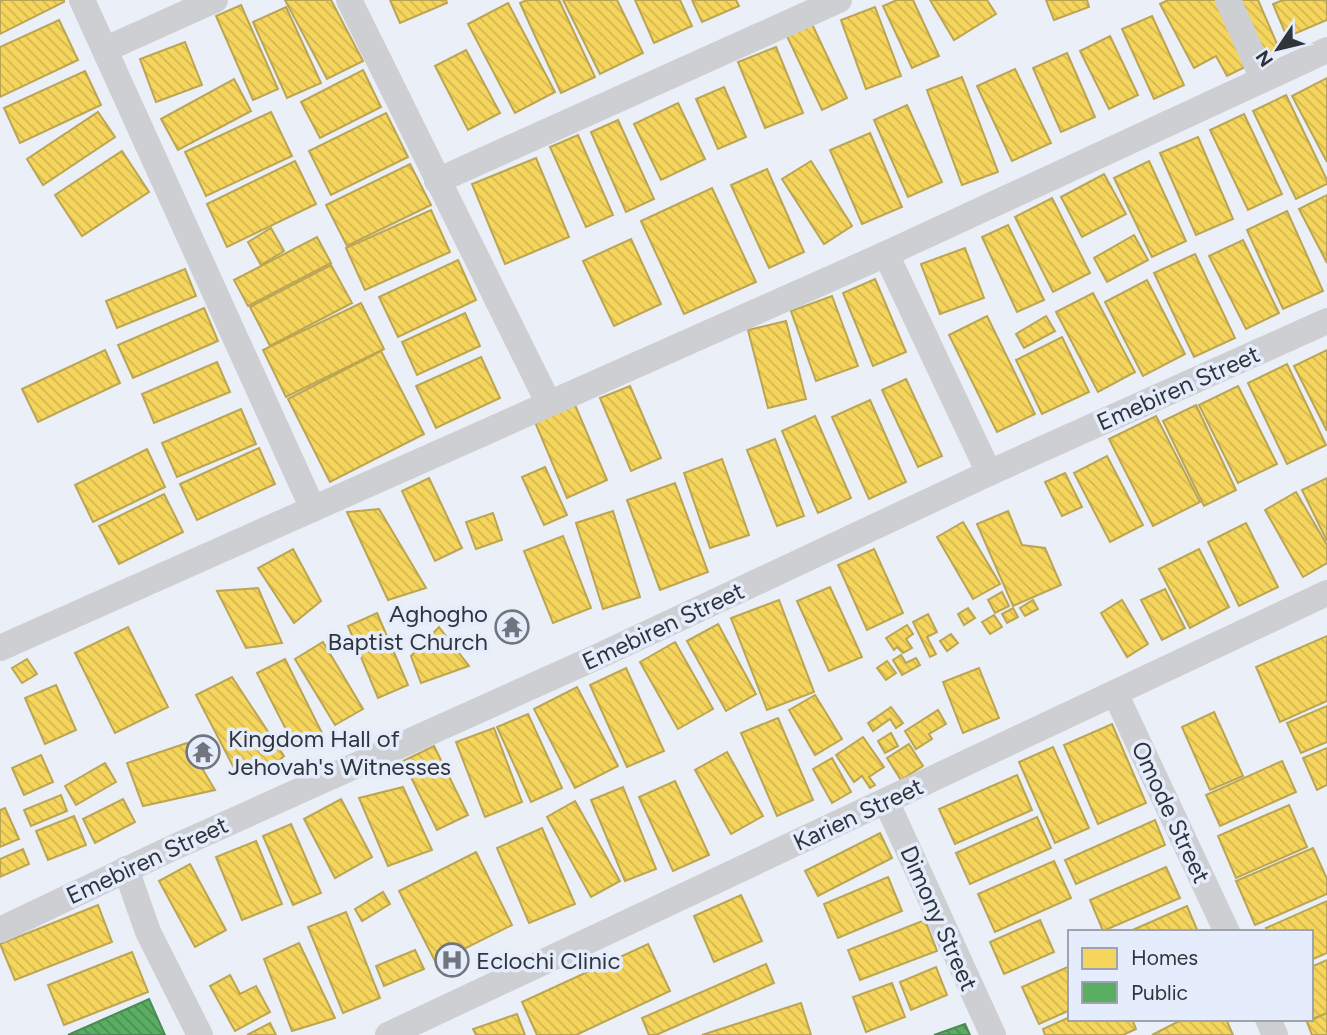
<svg xmlns="http://www.w3.org/2000/svg" width="1327" height="1035" font-family="Figtree,sans-serif">
  <style>
    .homes { fill: url(#homes-back-hatch); stroke: #bba552; stroke-width: 2 }
    .public { fill: url(#public-back-hatch); stroke: #4d8956; stroke-width: 2 }
    .lines { fill: none; stroke-linecap: round; stroke-linejoin: round }
    .street { stroke: #cdcfd2; stroke-width: 26 }
    .labels { text-anchor: middle; dominant-baseline: central; stroke-width: 7; stroke-linejoin: round; paint-order: stroke }
    .street-label { font-size: 24px; fill: #30343b; stroke: #e5edfd }
    .poi-label { font-size: 24px; fill: #30343b; stroke: #e5edfd; text-anchor: start }
  </style>
  <defs>
    <pattern id="homes-back-hatch" width="6" height="6" patternUnits="userSpaceOnUse" patternTransform="scale(1.75)"><rect width="6" height="6" fill="#f6d55c"/><path d="M-1 5l2 2M0 0l6 6M5-1l2 2" fill="none" stroke="#d3b751"/></pattern>
    <pattern id="public-back-hatch" width="6" height="6" patternUnits="userSpaceOnUse" patternTransform="scale(1.75)"><rect width="6" height="6" fill="#5aae61"/><path d="M-1 5l2 2M0 0l6 6M5-1l2 2" fill="none" stroke="#4b8e51"/></pattern>
  </defs>
  <rect width="100%" height="100%" fill="#ebeff7"/>
  <g class="homes">
    <path d="M0,0h64v2l-64,32z"/>
    <path d="M285,0h46l32,61 -36,18z"/>
    <path d="M390,0h56l1,3 -47,20z"/>
    <path d="M527,0h32l36,77 -34,16 -41,-90z"/>
    <path d="M563,0h54l26,53 -43,21z"/>
    <path d="M635,0h45l12,26 -38,17z"/>
    <path d="M692,0h44l3,6 -37,16z"/>
    <path d="M897,0h16l26,56 -27,12 -29,-62z"/>
    <path d="M930,0h57l9,14 -42,26z"/>
    <path d="M1046,0h41l2,7 -35,13z"/>
    <path d="M1168,0h51l34,63 -26,13 -11,-20 -22,12 -34,-64z"/>
    <path d="M1231,0h27l22,51 -23,9z"/>
    <path d="M1283,0h44v20l-40,17 -14,-33z"/>
    <path d="M508,3l47,89 -40,21 -47,-89z"/>
    <path d="M241,5l37,84 -25,11 -37,-84z"/>
    <path d="M286,7l35,76 -34,15 -34,-76z"/>
    <path d="M875,7l26,69 -35,13 -25,-69z"/>
    <path d="M1152,16l32,69 -30,14 -32,-70z"/>
    <path d="M59,20l19,40 -78,37v-50z"/>
    <path d="M811,22l36,76 -25,12 -36,-76z"/>
    <path d="M1110,36l28,59 -29,14 -29,-58z"/>
    <path d="M185,42l17,43 -46,17 -16,-43z"/>
    <path d="M776,47l27,66 -38,15 -27,-66z"/>
    <path d="M466,50l34,63 -32,17 -33,-64z"/>
    <path d="M1067,53l28,64 -34,15 -28,-64z"/>
    <path d="M1015,69l36,74 -39,18 -35,-75z"/>
    <path d="M363,70l18,37 -61,31 -19,-36z"/>
    <path d="M85,71l16,34 -81,38 -16,-35z"/>
    <path d="M962,77l36,95 -36,13 -35,-95z"/>
    <path d="M1327,78v84l-35,-66z"/>
    <path d="M234,79l17,32 -73,39 -17,-31z"/>
    <path d="M724,87l22,50 -28,12 -22,-50z"/>
    <path d="M1286,95l41,85v4l-31,15 -43,-88z"/>
    <path d="M678,103l27,56 -44,21 -27,-56z"/>
    <path d="M907,105l35,77 -34,15 -34,-77z"/>
    <path d="M98,112l17,25 -72,48 -16,-26z"/>
    <path d="M271,112l21,44 -86,40 -21,-44z"/>
    <path d="M386,113l22,44 -77,38 -22,-44z"/>
    <path d="M1244,114l38,80 -34,16 -38,-80z"/>
    <path d="M618,120l36,79 -28,13 -35,-80z"/>
    <path d="M870,133l32,74 -40,17 -32,-74z"/>
    <path d="M578,135l35,80 -27,12 -36,-80z"/>
    <path d="M1198,137l35,82 -37,16 -36,-82z"/>
    <path d="M122,151l27,41 -67,44 -27,-41z"/>
    <path d="M536,158l33,79 -64,27 -33,-80z"/>
    <path d="M295,161l21,43 -89,43 -20,-43z"/>
    <path d="M811,161l41,65 -28,18 -42,-65z"/>
    <path d="M1149,161l37,80 -34,16 -38,-79z"/>
    <path d="M410,164l21,41 -84,41 -21,-41z"/>
    <path d="M767,169l37,83 -35,16 -38,-83z"/>
    <path d="M1104,174l22,40 -44,23 -21,-40z"/>
    <path d="M712,188l44,94 -72,32 -43,-93z"/>
    <path d="M1327,195v68l-28,-54z"/>
    <path d="M1052,198l38,75 -37,19 -38,-75z"/>
    <path d="M431,210l19,42 -85,38 -19,-42z"/>
    <path d="M1287,211l36,80 -40,18 -36,-79z"/>
    <path d="M1008,225l36,75 -27,12 -35,-75z"/>
    <path d="M271,228l13,23 -23,14 -13,-23z"/>
    <path d="M1134,235l14,25 -41,22 -13,-24z"/>
    <path d="M317,237l14,26 -83,43 -14,-26z"/>
    <path d="M631,239l30,65 -47,22 -31,-65z"/>
    <path d="M1243,240l36,73 -33,16 -37,-73z"/>
    <path d="M965,248l19,50 -44,16 -19,-50z"/>
    <path d="M1195,254l40,84 -41,19 -40,-84z"/>
    <path d="M458,260l18,40 -78,37 -19,-40z"/>
    <path d="M331,265l21,38 -82,43 -20,-39z"/>
    <path d="M185,269l11,27 -79,32 -11,-27z"/>
    <path d="M875,279l31,73 -33,14 -30,-73z"/>
    <path d="M1147,280l38,74 -42,22 -38,-74z"/>
    <path d="M1093,293l42,79 -37,20 -42,-80z"/>
    <path d="M832,296l26,70 -42,15 -25,-70z"/>
    <path d="M361,303l23,46 -98,48 -23,-47z"/>
    <path d="M204,308l14,33 -85,37 -15,-33z"/>
    <path d="M465,313l15,33 -63,29 -15,-33z"/>
    <path d="M987,316l48,98 -38,18 -48,-97z"/>
    <path d="M1046,316l9,15 -31,17 -8,-14z"/>
    <path d="M786,321l20,78 -38,9 -20,-78z"/>
    <path d="M1062,337l27,55 -47,22 -26,-54z"/>
    <path d="M105,350l15,33 -82,39 -16,-33z"/>
    <path d="M1327,350v81l-33,-65z"/>
    <path d="M381,351l43,83 -94,48 -42,-83z"/>
    <path d="M481,357l19,41 -64,30 -20,-42z"/>
    <path d="M217,362l13,30 -76,31 -12,-29z"/>
    <path d="M1287,364l39,81 -39,19 -39,-81z"/>
    <path d="M906,379l36,77 -24,11 -36,-77z"/>
    <path d="M630,386l31,72 -30,13 -31,-73z"/>
    <path d="M1238,386l39,78 -39,19 -39,-78z"/>
    <path d="M870,400l36,82 -37,17 -37,-82z"/>
    <path d="M575,405l32,75 -40,18 -32,-76z"/>
    <path d="M1196,405l40,85 -32,16 -41,-85z"/>
    <path d="M241,409l15,35 -79,33 -15,-34z"/>
    <path d="M815,416l36,82 -33,15 -36,-82z"/>
    <path d="M1156,416l44,86 -47,24 -44,-87z"/>
    <path d="M775,439l29,77 -27,10 -30,-76z"/>
    <path d="M259,448l16,36 -78,36 -17,-36z"/>
    <path d="M147,449l18,38 -72,35 -18,-37z"/>
    <path d="M1107,456l36,69 -33,17 -36,-69z"/>
    <path d="M722,459l27,76 -39,13 -26,-75z"/>
    <path d="M545,467l22,48 -23,10 -22,-48z"/>
    <path d="M1065,473l17,34 -20,9 -17,-34z"/>
    <path d="M429,478l33,70 -27,13 -33,-70z"/>
    <path d="M1327,478v63l-25,-51z"/>
    <path d="M675,483l33,89 -48,18 -33,-90z"/>
    <path d="M1296,492l31,53v18l-24,14 -38,-67z"/>
    <path d="M164,494l19,38 -64,32 -20,-38z"/>
    <path d="M379,509l47,79 -38,12 -41,-88z"/>
    <path d="M613,511l27,86 -37,12 -27,-86z"/>
    <path d="M1008,511l14,34 23,3 16,37 -48,21 -36,-82z"/>
    <path d="M493,513l9,27 -26,9 -10,-27z"/>
    <path d="M963,522l37,62 -27,15 -36,-62z"/>
    <path d="M1246,523l32,64 -39,19 -31,-64z"/>
    <path d="M563,536l28,72 -38,15 -29,-72z"/>
    <path d="M293,549l28,52 -27,22 -36,-55z"/>
    <path d="M874,549l29,64 -36,17 -29,-65z"/>
    <path d="M1199,549l30,58 -39,21 -31,-59z"/>
    <path d="M830,587l32,70 -33,14 -32,-70z"/>
    <path d="M258,588l24,55 -36,5 -29,-57z"/>
    <path d="M1165,589l20,39 -23,12 -21,-40z"/>
    <path d="M1002,592l7,14 -14,7 -7,-13z"/>
    <path d="M779,600l35,92 -47,18 -36,-92z"/>
    <path d="M1033,600l5,9 -13,7 -5,-8z"/>
    <path d="M1122,600l26,44 -21,13 -26,-44z"/>
    <path d="M968,608l7,10 -11,7 -6,-11z"/>
    <path d="M1013,608l5,9 -11,6 -5,-9z"/>
    <path d="M377,613l31,72 -30,13 -30,-72z"/>
    <path d="M928,614l9,18 -10,5 9,17 -6,3 -17,-35z"/>
    <path d="M994,615l8,12 -12,7 -8,-12z"/>
    <path d="M718,624l38,70 -30,17 -39,-70z"/>
    <path d="M907,625l6,9 -7,5 6,9 -9,5 -6,-6 -3,3 -8,-12z"/>
    <path d="M128,627l40,80 -53,26 -40,-80z"/>
    <path d="M439,627l30,39 -48,17 -10,-27z"/>
    <path d="M951,634l7,9 -11,8 -7,-10z"/>
    <path d="M1327,636v65l-47,21 -24,-55z"/>
    <path d="M323,642l40,67 -28,16 -40,-66z"/>
    <path d="M675,642l38,67 -35,20 -38,-67z"/>
    <path d="M901,655l5,8 10,-5 4,7 -18,10 -9,-15z"/>
    <path d="M27,659l10,15 -15,9 -10,-15z"/>
    <path d="M285,659l37,74 -27,14 -38,-74z"/>
    <path d="M887,661l9,12 -10,7 -9,-12z"/>
    <path d="M626,668l38,83 -37,16 -37,-82z"/>
    <path d="M979,668l20,50 -36,15 -20,-51z"/>
    <path d="M232,677l52,79 -16,14h-33l-39,-75z"/>
    <path d="M56,685l20,45 -31,14 -20,-46z"/>
    <path d="M577,687l41,79 -43,22 -41,-79z"/>
    <path d="M815,695l27,44 -27,16 -26,-45z"/>
    <path d="M1327,706v36l-26,11 -14,-30z"/>
    <path d="M891,707l12,16 -7,5 -6,-9 -17,12 -5,-8z"/>
    <path d="M938,710l8,14 -17,10 3,5 -16,10 -11,-18z"/>
    <path d="M1214,712l29,64 -33,14 -28,-63z"/>
    <path d="M528,714l34,74 -31,14 -34,-75z"/>
    <path d="M778,718l35,82 -36,16 -36,-83z"/>
    <path d="M1112,724l34,79 -48,21 -34,-79z"/>
    <path d="M494,728l28,74 -37,15 -29,-75z"/>
    <path d="M891,733l7,13 -13,7 -7,-12z"/>
    <path d="M863,737l21,30 -15,10 6,8 -5,3 -8,-12 -8,6 -18,-27z"/>
    <path d="M187,743l28,47 -72,16 -16,-43z"/>
    <path d="M909,744l14,22 -22,14 -14,-22z"/>
    <path d="M434,746l34,69 -31,15 -34,-69z"/>
    <path d="M1053,747l36,81 -34,15 -36,-81z"/>
    <path d="M1327,748v37l-10,5 -14,-32z"/>
    <path d="M727,752l36,64 -32,18 -36,-64z"/>
    <path d="M41,755l12,27 -29,13 -12,-27z"/>
    <path d="M832,758l19,34 -19,11 -19,-34z"/>
    <path d="M1282,761l14,31 -76,34 -14,-31z"/>
    <path d="M105,763l11,19 -40,23 -11,-19z"/>
    <path d="M1017,775l15,35 -77,34 -16,-35z"/>
    <path d="M675,781l34,74 -36,16 -34,-74z"/>
    <path d="M403,787l29,63 -44,16 -29,-68z"/>
    <path d="M623,787l33,82 -31,12 -34,-81z"/>
    <path d="M61,795l6,16 -36,15 -7,-16z"/>
    <path d="M123,799l12,23 -40,21 -12,-24z"/>
    <path d="M341,799l31,58 -37,21 -31,-59z"/>
    <path d="M575,801l45,80 -29,16 -44,-80z"/>
    <path d="M1289,805l18,42 -71,31 -18,-42z"/>
    <path d="M5,808l14,31 -19,8v-37z"/>
    <path d="M74,816l12,29 -38,15 -12,-29z"/>
    <path d="M1037,817l14,31 -81,36 -14,-31z"/>
    <path d="M1155,820l10,25 -89,39 -11,-24z"/>
    <path d="M291,824l30,69 -28,12 -30,-69z"/>
    <path d="M542,828l33,76 -46,19 -32,-75z"/>
    <path d="M880,833l12,25 -74,38 -13,-25z"/>
    <path d="M256,841l26,63 -40,16 -26,-63z"/>
    <path d="M1313,848l14,31v15l-72,31 -19,-44z"/>
    <path d="M23,849l6,15 -29,13v-18z"/>
    <path d="M476,852l36,73 -76,38 -37,-72z"/>
    <path d="M1054,861l17,37 -76,34 -17,-38z"/>
    <path d="M190,864l36,66 -31,17 -36,-66z"/>
    <path d="M1166,867l14,31 -77,33 -13,-31z"/>
    <path d="M888,877l14,34 -64,27 -14,-34z"/>
    <path d="M383,892l7,12 -28,17 -7,-12z"/>
    <path d="M741,895l21,46 -48,21 -20,-46z"/>
    <path d="M1327,901v52l-16,7v-28h-43l-2,-4z"/>
    <path d="M98,905l14,37 -97,38 -15,-36z"/>
    <path d="M1187,906l11,26h-70z"/>
    <path d="M346,912l34,86 -37,15 -35,-86z"/>
    <path d="M925,920l12,31 -77,29 -12,-30z"/>
    <path d="M1040,920l14,32 -50,22 -14,-32z"/>
    <path d="M299,943l36,75 -43,13 -28,-72z"/>
    <path d="M648,944l22,47 -94,44h-39l-15,-33z"/>
    <path d="M415,950l9,19 -40,17 -8,-20z"/>
    <path d="M132,952l16,40 -84,33 -16,-40z"/>
    <path d="M1327,960v53l-17,7 1,-53z"/>
    <path d="M766,964l8,19 -118,52h-7l-7,-17z"/>
    <path d="M1070,966v44l-31,14 -17,-37z"/>
    <path d="M936,967l11,28 -36,15 -11,-28z"/>
    <path d="M230,975l10,19 16,-8 14,26 -35,19 -25,-45z"/>
    <path d="M892,983l13,34 -39,15 -13,-35z"/>
    <path d="M801,1003l10,32h-109z"/>
    <path d="M1327,1013v22h-15l-5,-13z"/>
    <path d="M517,1014l8,21h-49l-3,-6z"/>
    <path d="M1070,1017l62,2 4,10 -13,6h-78l-2,-6z"/>
    <path d="M1183,1019h43l7,16h-81z"/>
    <path d="M270,1023l6,12h-29z"/>
  </g>
  <g class="public">
    <path d="M149,999l16,36h-97z"/>
    <path d="M965,1024l5,11h-36z"/>
  </g>
  <g class="lines">
    <g class="street">
      <path d="M82,0l231,509"/>
      <path d="M349,0l199,402"/>
      <path d="M1228,0l35,79"/>
      <path d="M106,49l109,-49"/>
      <path d="M437,181l402,-181"/>
      <path d="M886,254l103,219"/>
      <path d="M0,648l886,-394 441,-204"/>
      <path d="M1115,693l112,239"/>
      <path d="M886,801l107,234"/>
      <path d="M126,869l22,63 52,103"/>
      <path d="M0,930l168,-80 429,-193 392,-184 338,-152"/>
      <path d="M1268,1019l7,16"/>
      <path d="M388,1035l939,-442"/>
    </g>
  </g>
  <defs>
    <symbol id="temple-ring" viewBox="-11 -11 22 22"><circle r="9.5" fill="#e5edfd" stroke="#71757d" stroke-width="1.5"/><path d="M0-6L5-2H3V0L6.5 2.5H4V6H1.5V3h-3V6H-4V2.5H-6.5L-3 0V-2H-5Z" fill="#71757d"/></symbol>
    <symbol id="hospital-ring" viewBox="-11 -11 22 22"><circle r="9.5" fill="#e5edfd" stroke="#71757d" stroke-width="1.5"/><path d="M-5-5h3v3.5h4V-5h3V5h-3V1.5h-4V5h-3Z" fill="#71757d"/></symbol>
  </defs>
  <g fill-rule="evenodd">
    <use href="#temple-ring" x="493" y="608" width="38" height="38"/>
    <use href="#temple-ring" x="184" y="733" width="38" height="38"/>
    <use href="#hospital-ring" x="433" y="941" width="38" height="38"/>
  </g>
  <g class="labels">
    <g class="street-label">
      <text transform="translate(1178 388) rotate(-24)">Emebiren Street</text>
      <text transform="translate(663 626) rotate(-25)">Emebiren Street</text>
      <text transform="translate(1171 812) rotate(65)">Omode Street</text>
      <text transform="translate(858 814) rotate(-25)">Karien Street</text>
      <text transform="translate(147 860) rotate(-25)">Emebiren Street</text>
      <text transform="translate(939 918) rotate(66)">Dimony Street</text>
    </g>
    <g class="poi-label">
      <text x="488" y="613" text-anchor="end">Aghogho<tspan x="488" dy="28">Baptist Church</tspan></text>
      <text x="228" y="738">Kingdom Hall of<tspan x="228" dy="28">Jehovah's Witnesses</tspan></text>
      <text x="476" y="960">Eclochi Clinic</text>
    </g>
  </g>
  <rect x="1068" y="930" width="245" height="91" fill="#e5edfd" stroke="#9da3af" stroke-width="2"/>
  <rect x="1082" y="948" width="35" height="21" fill="#f6d55c" stroke="#9da3af" stroke-width="2"/>
  <text x="1131" y="965" font-size="21" fill="#30343b">Homes</text>
  <rect x="1082" y="982" width="35" height="21" fill="#5aae61" stroke="#9da3af" stroke-width="2"/>
  <text x="1131" y="1000" font-size="21" fill="#30343b">Public</text>
  <g transform="translate(1278 49) rotate(235)" stroke="#e5edfd" stroke-width="5" paint-order="stroke">
  <path d="M0-5L12 26L0 18L-12 26Z" fill="#30343b"/>
  <text y="-10" font-size="19" font-weight="bold" text-anchor="middle" fill="#30343b">N</text>
  </g>
</svg>
